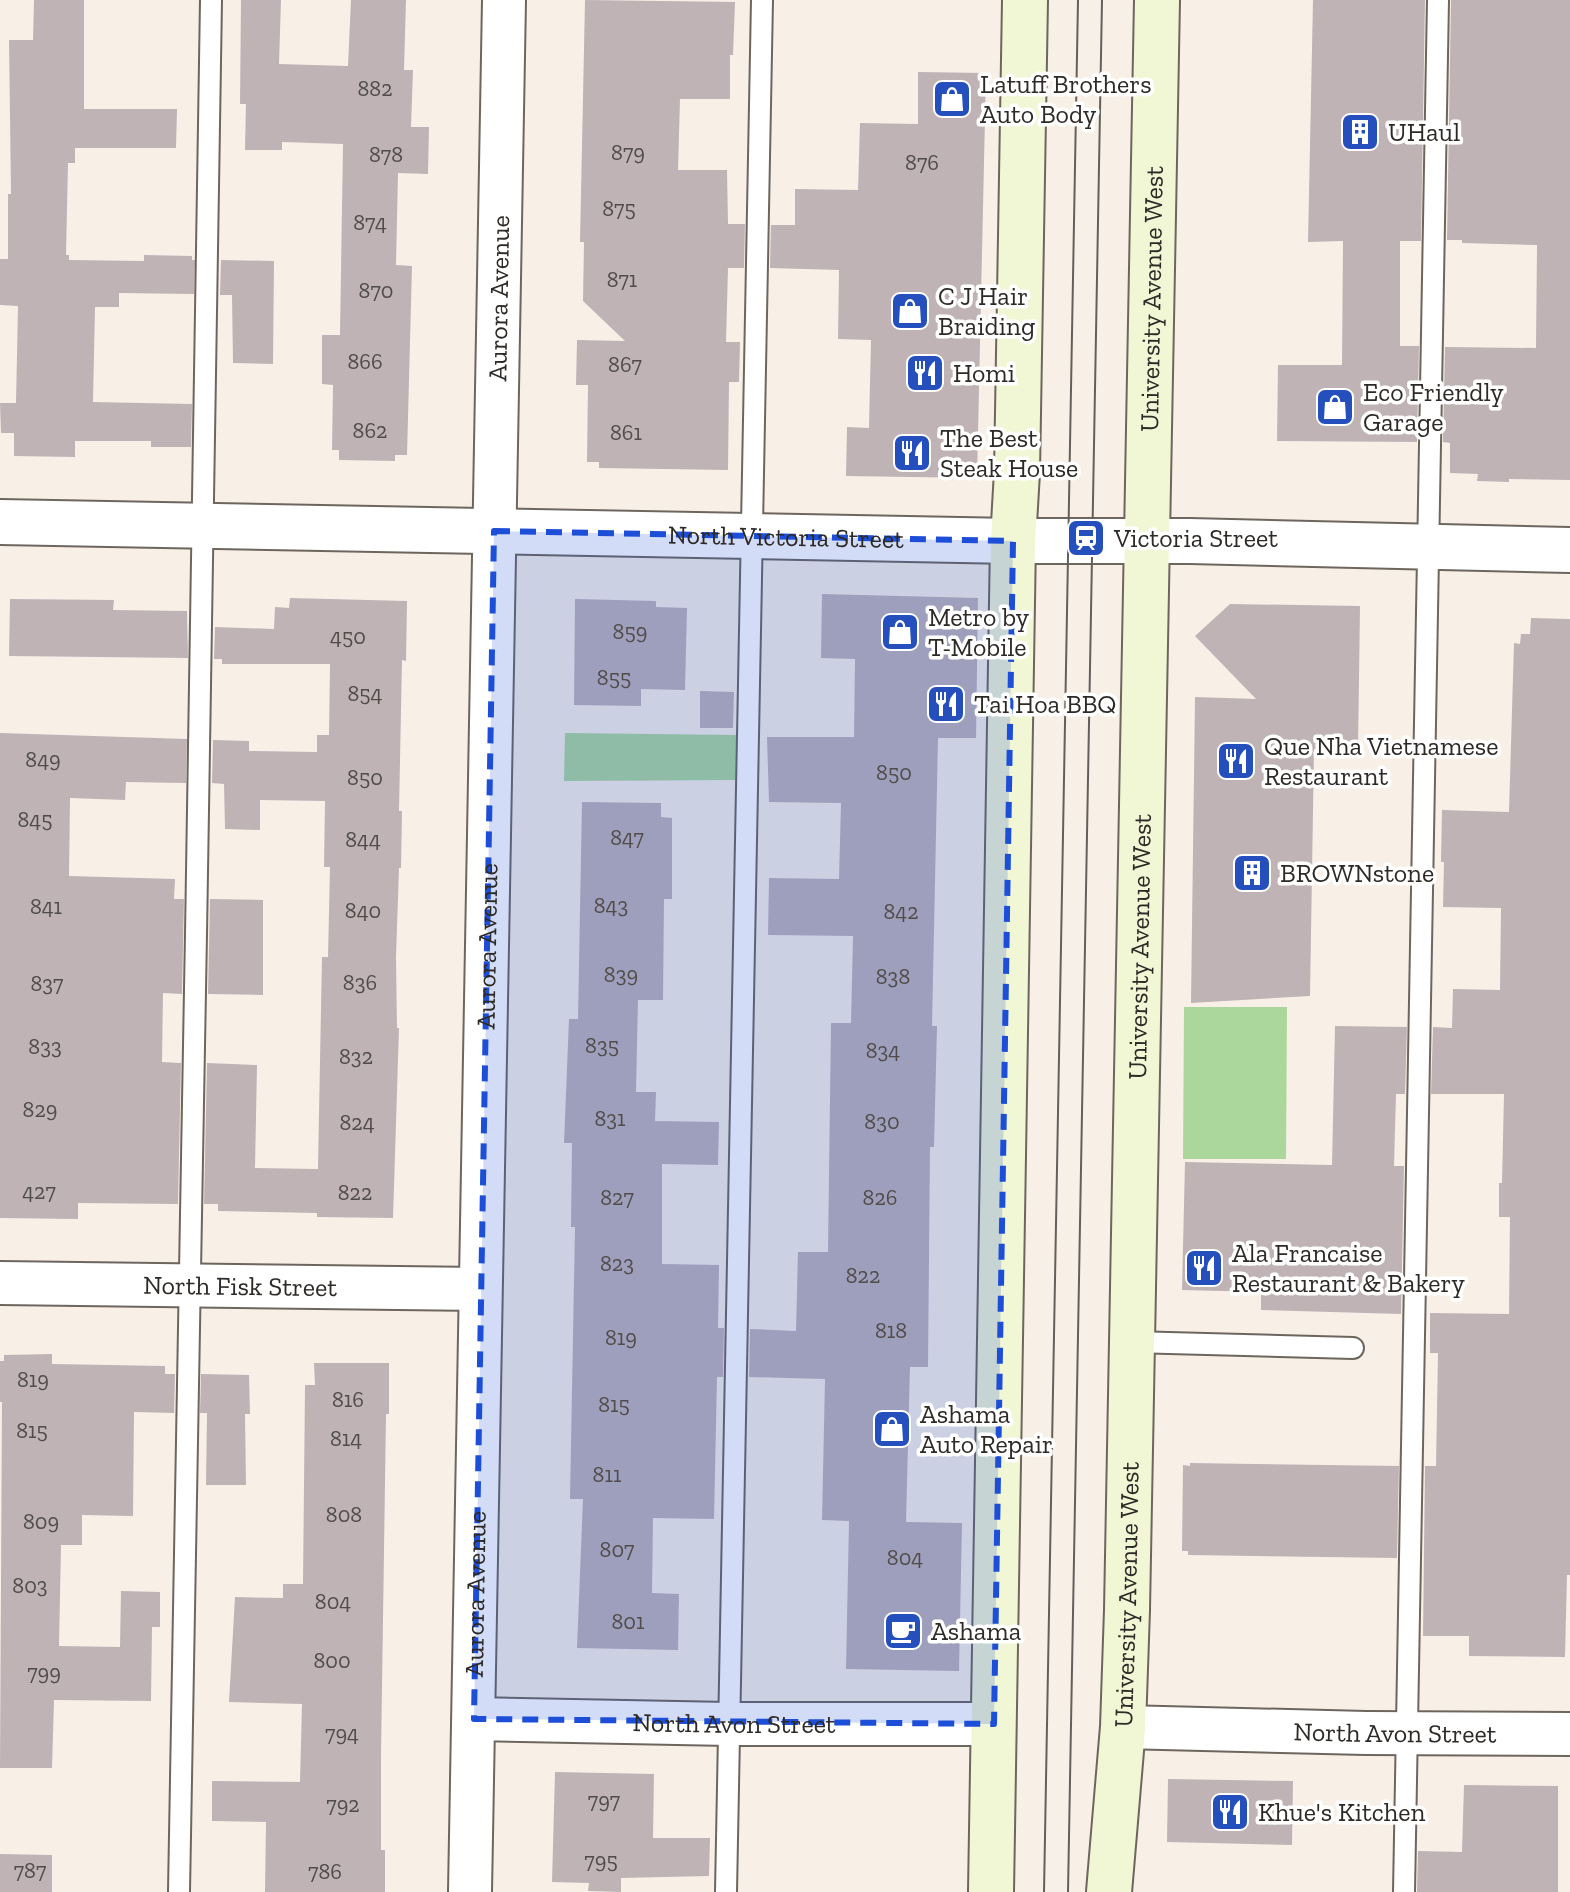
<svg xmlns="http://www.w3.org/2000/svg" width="1570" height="1892" font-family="'Zilla Slab',serif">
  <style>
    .green { fill: #abd79c }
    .building { fill: #bfb3b6 }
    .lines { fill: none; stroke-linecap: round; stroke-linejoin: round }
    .service-casing { stroke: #6d665e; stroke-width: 24 }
    .minor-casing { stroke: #6d665e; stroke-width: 46 }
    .tertiary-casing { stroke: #6d665e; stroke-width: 48 }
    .secondary-casing { stroke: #6d665e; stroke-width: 48 }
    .service { stroke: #fff; stroke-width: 20 }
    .minor { stroke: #fff; stroke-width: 42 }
    .tertiary { stroke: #fff; stroke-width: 44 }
    .secondary { stroke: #f1f6d4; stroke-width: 44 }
    .tram { stroke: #645f5b; stroke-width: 2 }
    .marked { fill: #1d4ed8; fill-opacity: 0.2; stroke: #1d4ed8; stroke-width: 6; stroke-dasharray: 16 10; stroke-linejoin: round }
    .labels { text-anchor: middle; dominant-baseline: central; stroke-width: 7; stroke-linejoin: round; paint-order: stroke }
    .number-label { font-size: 22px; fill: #514c4a }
    .poi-label { font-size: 26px; fill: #2c2926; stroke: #fff; text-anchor: start }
    .street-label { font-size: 26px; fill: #2c2926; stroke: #fff }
  </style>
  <rect width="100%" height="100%" fill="#f8f0e7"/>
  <g class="green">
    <path d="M565,733l173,2v45l-174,1z"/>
    <path d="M1184,1007h103l-1,152h-103z"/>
  </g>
  <g class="building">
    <path d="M34,0h50v109h93l-1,39h-101v15h-7l-2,92h3v5l75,1v-6l48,1v4h3l-1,34 -75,-1v14h-24l-2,95 99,2 -1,43h-40v-6h-76v16l-61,-1v-23h-13l-1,-30h16l2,-97 -18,-1v-46h8v-65h3l-2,-154h24z"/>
    <path d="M241,0h40l-2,64 69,2 3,-66h55l-2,70h9l-2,57h18l-1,47 -30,-1 -2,92 16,1 -5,189h-12v6l-56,-1v-10h-7l1,-65 -11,-1v-49h18l3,-191 -61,-2v8h-37l1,-46h-6z"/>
    <path d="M585,0l150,2 -2,53h-3v44h-50l-2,71h49l1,54h17l-1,44h-16l-2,74h14l-1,40h-10l-1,88 -129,-2v-6h-12l1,-77h-12l1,-45 48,1 -42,-40 1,-59h-4z"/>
    <path d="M1313,0h112l-4,241h-21v105h19l-2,96 -140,-1 1,-76h64l1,-124 -35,1z"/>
    <path d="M1451,0h119v480l-61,-1v3l-32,-1 1,-7 -28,-1v-30l-7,-1 2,-95 91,1 1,-103 -75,-2v-3h-15z"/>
    <path d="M918,72l68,1 -9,405 -131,-2 1,-49 22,1 2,-88 -33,-1 1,-69 -69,-2 1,-43h24v-36l63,1 2,-67 58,1z"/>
    <path d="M221,260l53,1 -1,103 -40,-1 -1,-68h-12z"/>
    <path d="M822,594l156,4 -2,140h-38l-6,288h5l-3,121h-4l-2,220h-18l-4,155 56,1 -3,148 -113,-2 3,-148 -27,-1 3,-141 -76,-2 1,-48 46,2 2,-79h30l3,-229h20l2,-87 -85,-1 1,-57 70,1 2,-76 -72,-1 -2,-65h87l1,-78 -34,-1z"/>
    <path d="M290,598l117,3 -1,60 -4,-1 -3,151h3l-1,57h-2l-3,89 1,71h2l-6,190 -76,-1v-4l-99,-2v-7h-14l3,-141 50,2 -2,103 63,1v-3l4,-209h6l2,-90h-6l1,-66 -65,-1v30l-35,-1 -1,-45 -12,-1 1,-43 36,1v10l68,1v-17h12l1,-71h-108v-5h-8l1,-32 59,2 1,-22 14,1z"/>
    <path d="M10,599l104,1 -1,10 74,1 1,47 -179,-2z"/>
    <path d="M575,599l81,2v6l31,1 -2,82 -44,-1v17l-67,-1z"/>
    <path d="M1230,604l130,2 -2,143h-44l-4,247 -119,7 4,-306 61,2 -61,-63z"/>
    <path d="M1531,618l39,1v956h-3l-2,82 -96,-1v-20h-46l2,-170h11l2,-113h-8v-40l79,1 1,-97h-11v-34h3l2,-89h-73l2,-67 19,1 1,-39 47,1 1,-82 -58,-1 1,-45h-3l1,-52 67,2 5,-169 6,1 1,-10h9z"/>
    <path d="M700,691l34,1 -1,36h-33z"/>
    <path d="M0,733l187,6 -1,44 -60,-1 -1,18 -55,-2 -1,78 106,3 -1,20h10l-2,95 -19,-1 -1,69 19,1 -3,141 -100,-1v16l-78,-1z"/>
    <path d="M582,802l79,1v14l11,1v81h-8l-1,101h-25l-2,92h20l-1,29 64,1 -1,43 -56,-1v100l57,1 -1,63h6l-1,49h-6l-3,142 -61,-1 -1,75 27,1 -1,56 -101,-2 6,-149h-13l5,-272h-4l1,-84h-8l5,-124h9z"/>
    <path d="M210,899l53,1v95l-55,-1z"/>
    <path d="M1335,1026l72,1 -2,67h-9l-2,72h10l-3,148 -140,-4v-18l-79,-2 3,-128 147,3z"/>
    <path d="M52,1354v10l113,2v8h10l-1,39 -40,-1 -1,104 -51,-1v30h-21l-2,101 61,1 1,-56 39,1v35h-8l-1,74 -97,-1 -2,68h-52l2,-366h-2v-41h4v-6z"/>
    <path d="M314,1363h75v51h-3l-5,342v94h4v42h-120l1,-70 -54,-1v-40l88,1 2,-78 -73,-2 6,-105 48,1v-14h20l2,-199h10z"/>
    <path d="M201,1374l48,1 1,39h-5l1,71h-40l1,-72h-7z"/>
    <path d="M1190,1463l209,3 -2,92 -209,-3v-4h-6l1,-86 7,1z"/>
    <path d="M555,1772l99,2 -1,64h57l-1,38 -88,2v14l-33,-1 1,-8 -37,-1z"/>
    <path d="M1168,1779l125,2 -1,64 -125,-3z"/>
    <path d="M1464,1785l94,1v106h-141l1,-41 44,1z"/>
    <path d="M0,1854l52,1v37h-52z"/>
  </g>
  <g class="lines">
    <defs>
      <g id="service">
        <path d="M1131,1342l222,6"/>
        <path d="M179,1892c9,-631 25,-1261 32,-1892"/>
        <path d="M726,1892l36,-1892"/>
        <path d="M1404,1892l34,-1892"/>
      </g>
      <g id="minor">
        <path id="s1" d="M0,1283l480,6"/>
        <path id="s2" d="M474,1719l255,5h265"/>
        <path id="s3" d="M1123,1727l243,6 204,1"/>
        <path id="s4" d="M470,1892l34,-1892"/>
      </g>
      <g id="tertiary">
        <path id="s5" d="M0,522l1013,19h177l380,9"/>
      </g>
      <g id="secondary">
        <path d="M991,1892l22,-1351 4,-69 8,-472"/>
        <path id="s6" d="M1109,1892l14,-165 4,-117 30,-1610"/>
      </g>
    </defs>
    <use href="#service" class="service-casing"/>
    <use href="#minor" class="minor-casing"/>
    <use href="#tertiary" class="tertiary-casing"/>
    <use href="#secondary" class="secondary-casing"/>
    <use href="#service" class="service"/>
    <use href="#minor" class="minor"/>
    <use href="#tertiary" class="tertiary"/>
    <use href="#secondary" class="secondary"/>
    <g class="tram">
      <path d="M1044,1892l34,-1892"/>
      <path d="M1068,1892l34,-1892"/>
    </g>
  </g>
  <path class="marked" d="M494,531l519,10 -19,1183 -520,-5z"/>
  <defs>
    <symbol id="shop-square" viewBox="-11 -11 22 22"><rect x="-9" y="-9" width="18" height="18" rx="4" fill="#244fbd" stroke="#fff"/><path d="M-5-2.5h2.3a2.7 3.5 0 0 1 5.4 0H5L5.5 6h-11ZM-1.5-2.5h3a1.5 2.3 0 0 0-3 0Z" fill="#fff"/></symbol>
    <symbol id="building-square" viewBox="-11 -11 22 22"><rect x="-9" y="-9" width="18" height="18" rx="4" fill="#244fbd" stroke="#fff"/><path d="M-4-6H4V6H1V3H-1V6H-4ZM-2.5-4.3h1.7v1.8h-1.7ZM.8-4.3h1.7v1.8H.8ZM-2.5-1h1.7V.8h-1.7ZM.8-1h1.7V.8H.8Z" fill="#fff"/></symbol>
    <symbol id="restaurant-square" viewBox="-11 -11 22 22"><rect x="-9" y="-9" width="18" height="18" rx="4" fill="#244fbd" stroke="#fff"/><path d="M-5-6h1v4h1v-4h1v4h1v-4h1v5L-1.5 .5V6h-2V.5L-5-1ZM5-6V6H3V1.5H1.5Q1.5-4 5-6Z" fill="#fff"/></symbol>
    <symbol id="station-square" viewBox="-11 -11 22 22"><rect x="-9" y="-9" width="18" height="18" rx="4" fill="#244fbd" stroke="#fff"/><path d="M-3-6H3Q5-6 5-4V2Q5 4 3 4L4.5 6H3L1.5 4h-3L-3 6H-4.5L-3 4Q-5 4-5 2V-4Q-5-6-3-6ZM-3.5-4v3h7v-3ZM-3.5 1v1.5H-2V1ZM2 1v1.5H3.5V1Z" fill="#fff"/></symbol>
    <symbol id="cafe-square" viewBox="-11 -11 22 22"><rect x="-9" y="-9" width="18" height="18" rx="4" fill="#244fbd" stroke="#fff"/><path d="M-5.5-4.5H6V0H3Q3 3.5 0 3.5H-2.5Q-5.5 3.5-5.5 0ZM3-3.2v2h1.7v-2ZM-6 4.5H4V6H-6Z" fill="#fff"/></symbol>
  </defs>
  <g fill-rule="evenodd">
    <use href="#shop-square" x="930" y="77" width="44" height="44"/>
    <use href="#building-square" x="1338" y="110" width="44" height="44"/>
    <use href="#shop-square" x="888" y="289" width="44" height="44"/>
    <use href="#restaurant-square" x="903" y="351" width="44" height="44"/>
    <use href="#shop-square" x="1313" y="385" width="44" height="44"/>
    <use href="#restaurant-square" x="890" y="431" width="44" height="44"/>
    <use href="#station-square" x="1064" y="516" width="44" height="44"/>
    <use href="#shop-square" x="878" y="610" width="44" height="44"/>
    <use href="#restaurant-square" x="924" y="682" width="44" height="44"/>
    <use href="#restaurant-square" x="1214" y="739" width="44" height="44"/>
    <use href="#building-square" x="1230" y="851" width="44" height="44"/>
    <use href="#restaurant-square" x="1182" y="1246" width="44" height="44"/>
    <use href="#shop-square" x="870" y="1407" width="44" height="44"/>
    <use href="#cafe-square" x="881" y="1609" width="44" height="44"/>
    <use href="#restaurant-square" x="1208" y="1790" width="44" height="44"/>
  </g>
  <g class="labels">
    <g class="number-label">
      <text x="375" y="88">882</text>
      <text x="628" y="152">879</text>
      <text x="386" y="154">878</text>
      <text x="922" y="162">876</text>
      <text x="619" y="208">875</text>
      <text x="370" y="222">874</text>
      <text x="622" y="279">871</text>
      <text x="376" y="290">870</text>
      <text x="365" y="361">866</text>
      <text x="625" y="364">867</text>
      <text x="370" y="430">862</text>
      <text x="626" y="432">861</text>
      <text x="630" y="631">859</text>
      <text x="348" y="636">450</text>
      <text x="614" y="677">855</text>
      <text x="365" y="693">854</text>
      <text x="43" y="759">849</text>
      <text x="894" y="772">850</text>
      <text x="365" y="777">850</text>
      <text x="35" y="819">845</text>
      <text x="627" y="837">847</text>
      <text x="363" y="839">844</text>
      <text x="611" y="905">843</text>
      <text x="46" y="906">841</text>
      <text x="363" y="910">840</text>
      <text x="901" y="911">842</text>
      <text x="621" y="974">839</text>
      <text x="893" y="976">838</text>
      <text x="360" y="982">836</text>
      <text x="47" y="983">837</text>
      <text x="602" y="1045">835</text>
      <text x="45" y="1046">833</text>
      <text x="883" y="1050">834</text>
      <text x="356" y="1056">832</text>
      <text x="40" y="1109">829</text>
      <text x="610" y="1118">831</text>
      <text x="882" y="1121">830</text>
      <text x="357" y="1122">824</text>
      <text x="39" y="1191">427</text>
      <text x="355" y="1192">822</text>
      <text x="617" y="1197">827</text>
      <text x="880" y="1197">826</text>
      <text x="617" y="1263">823</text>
      <text x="863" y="1275">822</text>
      <text x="891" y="1330">818</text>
      <text x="621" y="1337">819</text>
      <text x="33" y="1379">819</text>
      <text x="348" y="1399">816</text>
      <text x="614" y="1404">815</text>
      <text x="32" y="1430">815</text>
      <text x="346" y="1438">814</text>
      <text x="607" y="1474">811</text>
      <text x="344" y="1514">808</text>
      <text x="41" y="1521">809</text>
      <text x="617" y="1549">807</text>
      <text x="905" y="1557">804</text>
      <text x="30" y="1585">803</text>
      <text x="333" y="1601">804</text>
      <text x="628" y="1621">801</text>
      <text x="332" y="1660">800</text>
      <text x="44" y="1672">799</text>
      <text x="342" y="1733">794</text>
      <text x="604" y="1800">797</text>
      <text x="343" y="1804">792</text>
      <text x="601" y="1860">795</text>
      <text x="30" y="1870">787</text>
      <text x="325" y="1871">786</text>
    </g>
    <g class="poi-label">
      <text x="980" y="84">Latuff Brothers<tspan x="980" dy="30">Auto Body</tspan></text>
      <text x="1388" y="132">UHaul</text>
      <text x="938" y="296">C J Hair<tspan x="938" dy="30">Braiding</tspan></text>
      <text x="953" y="373">Homi</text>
      <text x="1363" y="392">Eco Friendly<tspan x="1363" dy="30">Garage</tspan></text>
      <text x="940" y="438">The Best<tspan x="940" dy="30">Steak House</tspan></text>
      <text x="1114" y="538">Victoria Street</text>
      <text x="928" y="617">Metro by<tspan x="928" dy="30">T-Mobile</tspan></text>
      <text x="974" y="704">Tai Hoa BBQ</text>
      <text x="1264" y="746">Que Nha Vietnamese<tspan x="1264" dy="30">Restaurant</tspan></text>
      <text x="1280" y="873">BROWNstone</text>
      <text x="1232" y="1253">Ala Francaise<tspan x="1232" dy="30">Restaurant &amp; Bakery</tspan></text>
      <text x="920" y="1414">Ashama<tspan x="920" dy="30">Auto Repair</tspan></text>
      <text x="931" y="1631">Ashama</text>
      <text x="1258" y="1812">Khue's Kitchen</text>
    </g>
    <g class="street-label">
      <text stroke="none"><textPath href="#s4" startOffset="1594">Aurora Avenue</textPath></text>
      <text stroke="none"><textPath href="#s6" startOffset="1594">University Avenue West</textPath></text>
      <text stroke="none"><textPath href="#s5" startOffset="786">North Victoria Street</textPath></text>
      <text stroke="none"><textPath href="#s4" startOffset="946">Aurora Avenue</textPath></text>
      <text stroke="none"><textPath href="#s6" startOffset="946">University Avenue West</textPath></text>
      <text stroke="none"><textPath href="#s1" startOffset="240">North Fisk Street</textPath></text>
      <text stroke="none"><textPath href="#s4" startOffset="298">Aurora Avenue</textPath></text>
      <text stroke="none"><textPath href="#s6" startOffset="298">University Avenue West</textPath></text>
      <text stroke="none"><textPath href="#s2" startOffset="260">North Avon Street</textPath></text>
      <text stroke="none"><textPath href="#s3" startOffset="272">North Avon Street</textPath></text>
    </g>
  </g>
</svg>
